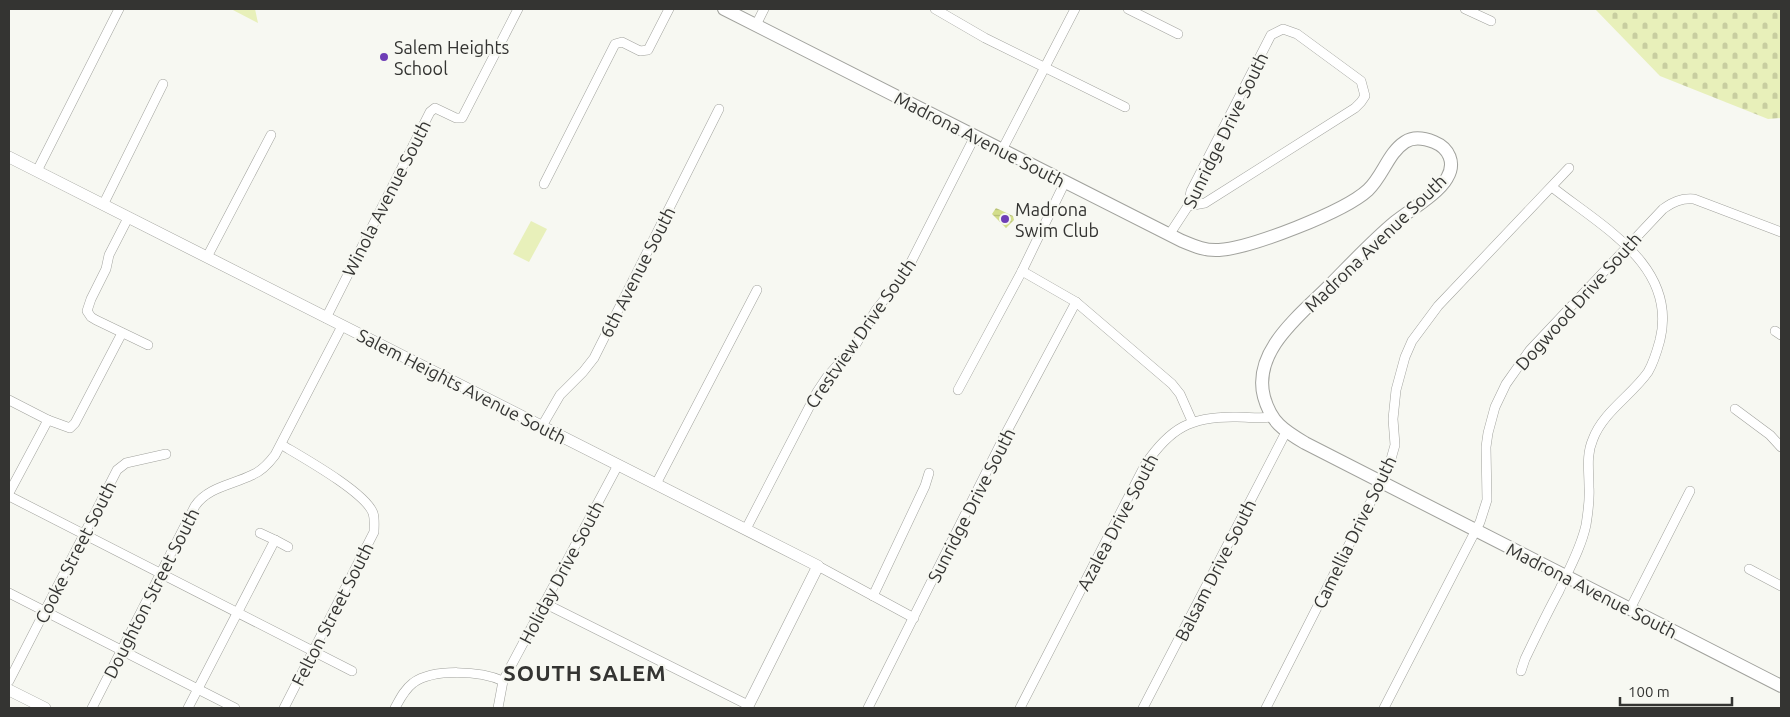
<svg xmlns="http://www.w3.org/2000/svg" width="1790" height="717" font-family="Ubuntu,sans-serif">
  <style>
    .cemetery { fill: url(#cemetery-stones) }
    .green { fill: #e8f0ba }
    .water { fill: url(#water-rules) }
    .lines { fill: none; stroke-linecap: round; stroke-linejoin: round }
    .minor-casing { stroke: #a1a29d; stroke-width: 10 }
    .tertiary-casing { stroke: #a1a29d; stroke-width: 12 }
    .secondary-casing { stroke: #a1a29d; stroke-width: 14 }
    .minor { stroke: #fff; stroke-width: 9 }
    .tertiary { stroke: #fff; stroke-width: 11 }
    .secondary { stroke: #fff; stroke-width: 12 }
    .poi-dot { fill: #6e3eb6; stroke: #f7f8f2; stroke-width: 2 }
    .labels { text-anchor: middle; dominant-baseline: central; stroke-width: 4.5; stroke-linejoin: round; paint-order: stroke }
    .poi-label { font-size: 18px; fill: #343432; stroke: #f7f8f2; text-anchor: start }
    .street-label { font-size: 18px; fill: #343432; stroke: #f7f8f2 }
    .district-label { font-size: 22px; font-weight: bold; letter-spacing: 1px; fill: #343432; stroke: #f7f8f2 }
  </style>
  <defs>
    <pattern id="cemetery-stones" width="16" height="16" patternUnits="userSpaceOnUse" patternTransform="scale(1.25)"><rect width="16" height="16" fill="#e8f0ba"/><path d="M2 7V4a2 2 0 0 1 4 0v3zM10 15v-3a2 2 0 0 1 4 0v3z" fill="#c8cea0"/></pattern>
    <pattern id="water-rules" width="6" height="5" patternUnits="userSpaceOnUse" patternTransform="scale(1.25)"><rect width="6" height="5" fill="#d3de8b"/><path d="M0 2.5h6" fill="none" stroke="#b6bf78"/></pattern>
  </defs>
  <rect width="100%" height="100%" fill="#f7f8f2"/>
  <path class="cemetery" d="M1595,9h186v109l-13,1 -108,-43z"/>
  <g class="green">
    <path d="M231,9h24l3,14z"/>
    <path d="M531,221l16,8 -18,33 -16,-8z"/>
  </g>
  <path class="water" d="M996,208l17,8 1,4 -8,8 -14,-14z"/>
  <g class="lines">
    <defs>
      <g id="minor">
        <path d="M935,9l50,29 140,69"/>
        <path d="M1128,9l50,25"/>
        <path d="M1465,9l26,12"/>
        <path d="M756,25l8,-16"/>
        <path d="M1002,150l73,-141"/>
        <path d="M37,171l82,-162"/>
        <path d="M544,184l71,-140 7,-2 18,9 8,-1 21,-41"/>
        <path d="M103,205l60,-121"/>
        <path d="M128,218l-19,37 -3,14 -15,30 -4,12 4,6 5,3 52,25"/>
        <path d="M1169,235l19,-29 3,-15 80,-156 12,-6 14,5 64,47 4,15 -4,6 -6,6 -150,95 -17,3"/>
        <path d="M207,257l64,-122"/>
        <path d="M1022,271l54,31 96,82 8,10 12,27"/>
        <path d="M326,318l104,-206 5,-4 21,10h6l56,-109"/>
        <path d="M1775,331l6,4"/>
        <path d="M958,390l64,-119 43,-89"/>
        <path d="M9,400l39,20 22,8 5,-5 47,-90"/>
        <path d="M1735,409l35,26 11,12"/>
        <path d="M542,426l18,-31 23,-23 11,-14 125,-249"/>
        <path d="M282,445c20,12 83,47 91,68 2,6 1,13 1,19l-90,176"/>
        <path d="M656,484l101,-194"/>
        <path d="M9,493l39,-73"/>
        <path d="M9,496l343,175"/>
        <path d="M746,529l71,-137 10,-15 29,-33 20,-34 30,-38 69,-136"/>
        <path d="M275,540l13,7"/>
        <path d="M818,566l96,52"/>
        <path d="M1749,569l32,17"/>
        <path d="M9,593l226,115"/>
        <path d="M873,596l52,-110 4,-13"/>
        <path d="M544,603l204,102"/>
        <path d="M1630,609l60,-118"/>
        <path d="M1521,671l4,-12c11,-23 22,-46 34,-68 10,-22 22,-43 27,-66 2,-13 4,-25 3,-38 0,-17 -3,-32 4,-48 10,-27 39,-44 55,-67 6,-10 9,-21 12,-32 18,-74 -59,-114 -108,-153"/>
        <path d="M9,681l108,-211 9,-7 40,-9"/>
        <path d="M92,708l103,-202c13,-19 37,-21 57,-31 10,-4 17,-12 23,-20l67,-129"/>
        <path d="M188,708l87,-168 -15,-7"/>
        <path d="M395,708c5,-9 9,-18 18,-25 21,-15 68,-12 90,-2"/>
        <path d="M498,708l5,-27 115,-216"/>
        <path d="M868,708l138,-275 70,-131"/>
        <path d="M1020,708l125,-243c25,-37 46,-49 92,-48 12,0 23,2 35,0"/>
        <path d="M1143,708l143,-276"/>
        <path d="M1266,708l123,-242 6,-21 -2,-26 3,-29 9,-33 7,-16 26,-35 131,-138"/>
        <path d="M1384,708l96,-186 7,-22 -1,-53 2,-14 7,-26 11,-23 24,-34 133,-141c10,-7 18,-11 31,-10l87,33"/>
      </g>
      <g id="tertiary">
        <path d="M9,157l809,409 -71,142"/>
        <path d="M9,690l36,18"/>
      </g>
      <path id="secondary" d="M724,9l458,232c12,5 23,10 37,9 32,-2 125,-38 149,-60 15,-14 20,-37 37,-48 9,-6 19,-4 29,0 15,6 22,21 13,36 -9,16 -37,32 -52,44 -24,20 -46,44 -68,66 -28,28 -75,64 -63,109 7,25 19,33 41,46l476,243"/>
    </defs>
    <use href="#minor" class="minor-casing"/>
    <use href="#tertiary" class="tertiary-casing"/>
    <use href="#secondary" class="secondary-casing"/>
    <use href="#minor" class="minor"/>
    <use href="#tertiary" class="tertiary"/>
    <use href="#secondary" class="secondary"/>
  </g>
  <g class="poi-dot">
    <circle cx="384" cy="57" r="5"/>
    <circle cx="1005" cy="219" r="5"/>
  </g>
  <g class="labels">
    <g class="poi-label">
      <text x="394" y="47">Salem Heights<tspan x="394" dy="21">School</tspan></text>
      <text x="1015" y="209">Madrona<tspan x="1015" dy="21">Swim Club</tspan></text>
    </g>
    <g class="street-label">
      <text transform="translate(1225 130) rotate(-64)">Sunridge Drive South</text>
      <text transform="translate(980 139) rotate(27)">Madrona Avenue South</text>
      <text transform="translate(386 198) rotate(-63)">Winola Avenue South</text>
      <text transform="translate(1375 243) rotate(-44)">Madrona Avenue South</text>
      <text transform="translate(637 272) rotate(-63)">6th Avenue South</text>
      <text transform="translate(1578 301) rotate(-48)">Dogwood Drive South</text>
      <text transform="translate(860 333) rotate(-55)">Crestview Drive South</text>
      <text transform="translate(462 386) rotate(27)">Salem Heights Avenue South</text>
      <text transform="translate(971 505) rotate(-63)">Sunridge Drive South</text>
      <text transform="translate(1117 522) rotate(-62)">Azalea Drive South</text>
      <text transform="translate(1354 532) rotate(-64)">Camellia Drive South</text>
      <text transform="translate(75 552) rotate(-63)">Cooke Street South</text>
      <text transform="translate(1215 570) rotate(-63)">Balsam Drive South</text>
      <text transform="translate(561 572) rotate(-62)">Holiday Drive South</text>
      <text transform="translate(1592 590) rotate(27)">Madrona Avenue South</text>
      <text transform="translate(151 593) rotate(-63)">Doughton Street South</text>
      <text transform="translate(332 614) rotate(-63)">Felton Street South</text>
    </g>
    <g class="district-label">
      <text x="585" y="672">SOUTH SALEM</text>
    </g>
  </g>
  <rect width="1790" height="717" fill="none" stroke="#343432" stroke-width="20"/>
  <path d="M1620 697v8h112v-8" fill="none" stroke="#343432" stroke-width="2.5"/>
  <text x="1628" y="697" font-size="15" fill="#343432" stroke="#f7f8f2" stroke-width="4" paint-order="stroke">100 m</text>
</svg>
